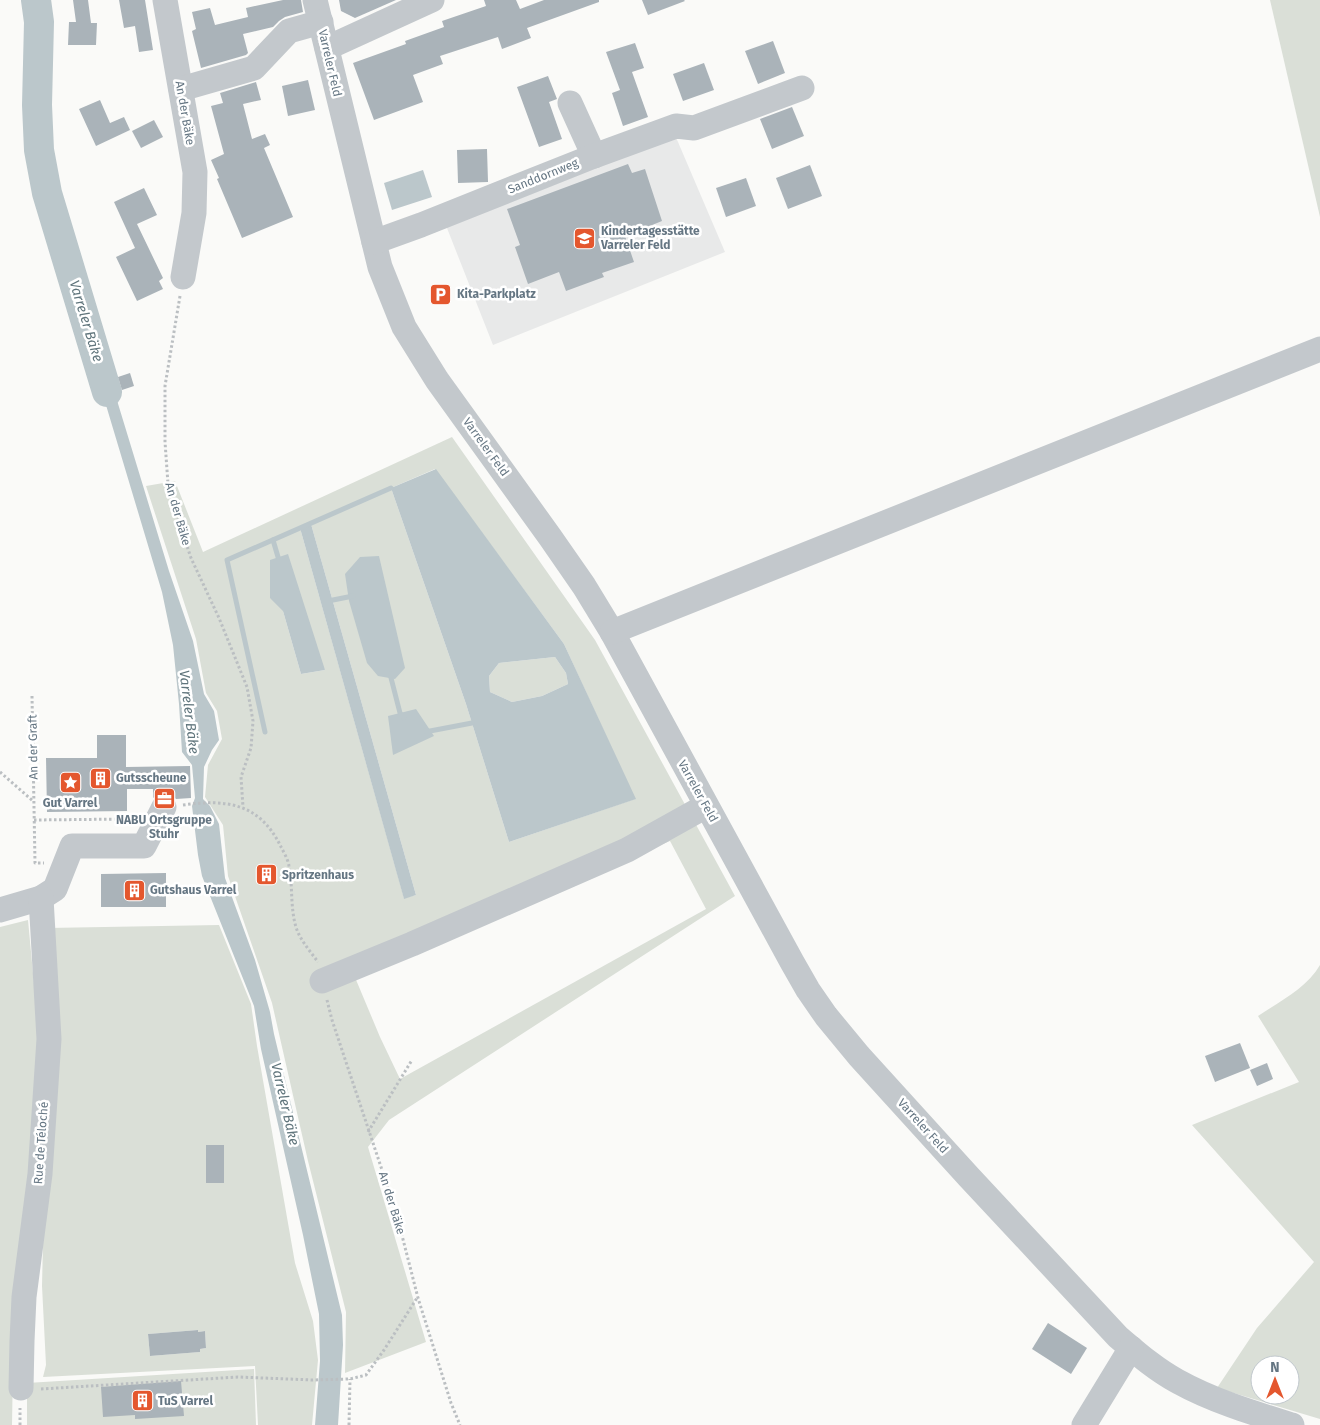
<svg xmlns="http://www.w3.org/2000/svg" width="1320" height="1425" font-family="'Fira Sans',sans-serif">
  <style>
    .built { fill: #e8e9e9 }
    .green { fill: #dadfd7; fill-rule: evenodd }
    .water { fill: #bbc7cb; fill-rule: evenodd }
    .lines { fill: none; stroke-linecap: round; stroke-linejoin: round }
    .stream { stroke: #bbc7cb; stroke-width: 5 }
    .river { stroke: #bbc7cb; stroke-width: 30 }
    .building { fill: #aab3b9 }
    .path { stroke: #bbbfc2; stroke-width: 3; stroke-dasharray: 2.5 2.5; stroke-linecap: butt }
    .minor { stroke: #c3c8cc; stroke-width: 25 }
    .labels { text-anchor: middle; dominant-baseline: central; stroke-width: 5; stroke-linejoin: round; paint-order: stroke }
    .street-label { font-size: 12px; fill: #657683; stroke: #fff }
    .poi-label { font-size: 12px; font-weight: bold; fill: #657683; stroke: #fff; text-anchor: start }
    .water-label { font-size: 14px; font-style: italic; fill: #60757c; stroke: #fff }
  </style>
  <rect width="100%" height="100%" fill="#fafaf8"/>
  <path class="built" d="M675,135l50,117 -232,93 -48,-122z"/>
  <g class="green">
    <path d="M1270,0h50v217z"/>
    <path d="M452,437l143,203 140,256 -346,224 -21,27 58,195 -81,31 1,-61 -38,-151 -36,-158 -44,-127 -5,-51 -18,-28 3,-32 14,-26 -5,-28 -11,-18 -10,-54 -50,-153 29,-5 28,71zM435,469l129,175 71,155 -126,43 -43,-138 -75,-216zM311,524l105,371 -12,3 -104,-370zM283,611l42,59 -24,4zM670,841l36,68 -306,170 -20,-42 -26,-62z"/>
    <path d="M555,657l11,16 2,11 -26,12 -30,6 -22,-10 -1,-16 10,-13z"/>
    <path d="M28,920l11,117v49l-25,221 -2,118h-12v-498z"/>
    <path d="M219,925l32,79 6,42 38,217 18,58 5,39 -6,65h-54l-3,-59 -212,11 3,-12 -4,-79 4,-171 1,-187zM206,1145h18v38h-18zM198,1330v2l7,-1 1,17 -6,1v3l-50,4 -2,-22z"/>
    <path d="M1320,965v454l-103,-31 40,-60 57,-66 -122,-137 107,-43 -41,-66c22,-15 49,-28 62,-51zM1260,1365h30v30h-30z"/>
    <path d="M254,1369l2,56h-229v-42z"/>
  </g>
  <g class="water">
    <path d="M423,170l9,27 -40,13 -8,-27z"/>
    <path d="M95,352l10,9 64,210 24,70 11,53 10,17 5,29 -7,10 -8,17 -1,32 7,7 9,18 6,54 30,82 15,52 4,22 68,281 1,30 -5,80h-23l5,-64 -1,-47 -16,-79 -42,-186 -7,-43 -52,-130 -4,-21 -6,-49 3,-8 -3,-33 -10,-13 -3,-48 -6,-59 -11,-53 -68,-227z"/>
    <path d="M436,469l128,175 72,155 -127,43 -43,-138 -75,-216zM555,657l11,16 2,11 -26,12 -30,6 -22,-10 -1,-16 10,-13z"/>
    <path d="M311,524l105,371 -12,4 -104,-371z"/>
    <path d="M288,554l37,116 -24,4 -18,-63 -13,-13v-38z"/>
    <path d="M379,556l26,112 -10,11 -17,-3 -11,-13 -18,-62 -4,-27 15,-17z"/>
    <path d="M416,709l18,27 -41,19 -5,-39z"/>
  </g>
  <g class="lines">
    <g class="stream">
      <path d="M273,540l5,17"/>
      <path d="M333,600l20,-4"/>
      <path d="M390,674l10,39 4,5"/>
      <path d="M426,731h4l42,-8"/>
      <path d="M265,732l-38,-172 164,-72"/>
    </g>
    <path class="river" d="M36,0l3,22 -2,83 2,45 8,43 60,199"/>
  </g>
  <g class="building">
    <path d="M73,0h15l3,23h6l-1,22h-28l1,-23h7z"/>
    <path d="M119,0h26l8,50 -14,2 -4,-26 -11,2z"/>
    <path d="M283,0h18l2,12 -18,5 -6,4 -6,6 -30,7 5,19 -2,2 -45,13 -9,-37 4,-2 -4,-17 18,-4 5,17 33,-8 -2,-9z"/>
    <path d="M339,0h57l-41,18 -14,-7z"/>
    <path d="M484,0h32l4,9 24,-9h55v2l-72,26 4,10 -29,11 -4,-12 -58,19 3,8 -30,11 10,27 -49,18 -21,-57 53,-19 -1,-3 39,-14 -2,-6 44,-15z"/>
    <path d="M642,0h42l1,1 -37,14z"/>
    <path d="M773,41l12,32 -27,11 -13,-33z"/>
    <path d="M635,43l9,25 -12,4 16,45 -25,9 -11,-33 8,-3 -14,-38z"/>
    <path d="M704,63l10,27 -31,11 -10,-27z"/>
    <path d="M548,76l9,23 -8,3 13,37 -23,8 -22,-60z"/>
    <path d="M308,80l7,30 -27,6 -6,-30z"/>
    <path d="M256,82l5,18 -18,4 9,35 13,-5 5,11 -6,3 29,69 -51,21 -25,-59 2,-1 -8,-18 13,-6 -13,-48 12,-3 -3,-10z"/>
    <path d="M100,100l10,23 14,-6 6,13 -34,16 -17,-37z"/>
    <path d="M792,107l12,29 -32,13 -12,-30z"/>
    <path d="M154,120l9,17 -22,11 -9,-17z"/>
    <path d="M487,149l1,33 -30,1 -1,-33z"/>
    <path d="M628,164l4,9 13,-4 17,52 -37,15 9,26 -32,11 2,4 -38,14 -7,-19 -31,12 -13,-37 5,-2 -13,-36z"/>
    <path d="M810,165l12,31 -34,13 -12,-31z"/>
    <path d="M746,178l10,28 -30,11 -10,-29z"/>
    <path d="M144,188l13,27 -20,9 26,54 -4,3 4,8 -26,12 -21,-44 19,-9 -21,-46z"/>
    <path d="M130,373l4,13 -12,4 -4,-13z"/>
    <path d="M97,735h29v32l64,-1 1,32 -15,1 -5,-5 -7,-1 -7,2 -4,3v-9h-26v22l-80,1 -1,-54h51z"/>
    <path d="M166,873v34h-65v-33z"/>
    <path d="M1240,1043l10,25 -35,14 -10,-26z"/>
    <path d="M1267,1063l6,16 -16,7 -7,-16z"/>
    <rect x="206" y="1145" width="18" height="38"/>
    <path d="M1048,1323l39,25 -16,26 -39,-25z"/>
    <path d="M198,1330v2l7,-1 1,17 -6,1v3l-50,4 -2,-22z"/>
    <path d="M181,1381l3,35 -49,3v-4l-32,2 -2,-30z"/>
  </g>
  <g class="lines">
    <g class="path">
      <path d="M180,296l-15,90v56l3,42 3,14 20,60 28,60 28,69 6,34 -2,27 -10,29 2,30"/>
      <path d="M32,696l3,167h9"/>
      <path d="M0,772l33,29"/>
      <path d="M183,805c43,-6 76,-2 97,40 3,6 8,14 9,21 4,20 1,41 7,61 4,13 14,24 22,35"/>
      <path d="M34,820l94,-1 8,-3"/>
      <path d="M327,1000l5,20 64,192 22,86 33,105 9,22"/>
      <path d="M368,1132l44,-72"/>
      <path d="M41,1389l197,-12 75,3 37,-1 16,-4 18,-25 33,-52"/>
      <path d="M20,1425v-17"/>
      <path d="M349,1425l1,-46"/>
    </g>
    <g class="minor">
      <path d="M165,0l30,172 -1,41 -11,64"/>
      <path d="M315,0l65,267 24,60 33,53 113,157 34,49 28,46 180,330 16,28 18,26 33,40 109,120 150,161c19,16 37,32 59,44 36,20 76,32 115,44"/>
      <path d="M327,48l105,-48"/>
      <path d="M181,89l73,-21 35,-37 32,-9"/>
      <path d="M570,103l24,53"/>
      <path d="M374,242l47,-17 173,-69 82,-30 18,2 108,-40"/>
      <path d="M612,632l708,-283"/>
      <path d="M0,910l41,-12 14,-9 17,-43h72l20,-39"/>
      <path d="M322,981l90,-37 215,-94 79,-44"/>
      <path d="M21,1388l1,-47 2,-44 16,-123 9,-135 -8,-141"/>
      <path d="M1084,1425l47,-77"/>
    </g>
  </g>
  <defs>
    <symbol id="school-square" viewBox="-11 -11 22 22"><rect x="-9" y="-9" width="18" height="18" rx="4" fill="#e4572e" stroke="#fff"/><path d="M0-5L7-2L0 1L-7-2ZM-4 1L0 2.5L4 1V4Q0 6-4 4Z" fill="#fff"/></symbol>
    <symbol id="parking-square" viewBox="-11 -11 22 22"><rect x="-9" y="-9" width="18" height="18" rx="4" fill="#e4572e" stroke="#fff"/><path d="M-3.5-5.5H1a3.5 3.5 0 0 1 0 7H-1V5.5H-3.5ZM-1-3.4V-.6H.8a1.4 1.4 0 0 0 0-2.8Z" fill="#fff"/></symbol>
    <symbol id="building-square" viewBox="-11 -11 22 22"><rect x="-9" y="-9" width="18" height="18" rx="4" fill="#e4572e" stroke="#fff"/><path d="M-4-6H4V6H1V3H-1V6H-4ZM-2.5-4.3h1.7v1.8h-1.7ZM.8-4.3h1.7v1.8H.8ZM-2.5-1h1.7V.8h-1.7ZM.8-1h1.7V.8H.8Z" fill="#fff"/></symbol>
    <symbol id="sight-square" viewBox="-11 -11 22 22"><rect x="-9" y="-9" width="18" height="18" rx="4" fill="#e4572e" stroke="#fff"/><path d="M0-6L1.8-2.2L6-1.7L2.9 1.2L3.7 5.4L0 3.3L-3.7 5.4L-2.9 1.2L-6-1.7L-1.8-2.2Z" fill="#fff"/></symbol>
    <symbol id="office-square" viewBox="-11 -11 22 22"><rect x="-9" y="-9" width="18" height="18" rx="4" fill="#e4572e" stroke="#fff"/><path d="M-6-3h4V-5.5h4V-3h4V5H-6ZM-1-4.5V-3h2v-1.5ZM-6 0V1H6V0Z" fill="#fff"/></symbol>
  </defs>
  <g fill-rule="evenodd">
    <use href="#school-square" x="572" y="226" width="25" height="25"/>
    <use href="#parking-square" x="428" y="282" width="25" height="25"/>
    <use href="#building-square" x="88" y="766" width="25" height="25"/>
    <use href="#sight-square" x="58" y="770" width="25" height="25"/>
    <use href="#office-square" x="152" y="786" width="25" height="25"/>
    <use href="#building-square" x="254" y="862" width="25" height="25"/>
    <use href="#building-square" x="122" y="878" width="25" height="25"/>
    <use href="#building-square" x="130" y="1388" width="25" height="25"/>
  </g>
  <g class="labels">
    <g class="street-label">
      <text transform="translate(330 63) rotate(77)">Varreler Feld</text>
      <text transform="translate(185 113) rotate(80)">An der Bäke</text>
      <text transform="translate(543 176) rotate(-22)">Sanddornweg</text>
      <text transform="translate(486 447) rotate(54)">Varreler Feld</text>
      <text transform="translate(178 514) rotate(74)">An der Bäke</text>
      <text transform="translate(33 747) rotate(-91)">An der Graft</text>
      <text transform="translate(698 791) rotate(61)">Varreler Feld</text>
      <text transform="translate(923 1126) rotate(48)">Varreler Feld</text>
      <text transform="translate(41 1143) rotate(-86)">Rue de Téloché</text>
      <text transform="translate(392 1203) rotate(73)">An der Bäke</text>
    </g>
    <g class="poi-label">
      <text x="601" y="231">Kindertagesstätte<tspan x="601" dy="14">Varreler Feld</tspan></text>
      <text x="457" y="294">Kita-Parkplatz</text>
      <text x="116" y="778">Gutsscheune</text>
      <text x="70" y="803" text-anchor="middle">Gut Varrel</text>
      <text x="164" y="820" text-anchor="middle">NABU Ortsgruppe<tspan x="164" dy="14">Stuhr</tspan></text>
      <text x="282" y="875">Spritzenhaus</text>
      <text x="150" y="890">Gutshaus Varrel</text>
      <text x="158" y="1401">TuS Varrel</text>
    </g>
    <g class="water-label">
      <text transform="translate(86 321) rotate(73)">Varreler Bäke</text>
      <text transform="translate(189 712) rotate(83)">Varreler Bäke</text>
      <text transform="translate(285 1104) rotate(77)">Varreler Bäke</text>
    </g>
  </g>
  <g transform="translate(1275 1380)"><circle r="24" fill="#ffffff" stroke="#c1c8cd"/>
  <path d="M0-4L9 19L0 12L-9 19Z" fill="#e4572e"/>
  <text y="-8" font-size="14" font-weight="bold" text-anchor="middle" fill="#657683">N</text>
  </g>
</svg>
